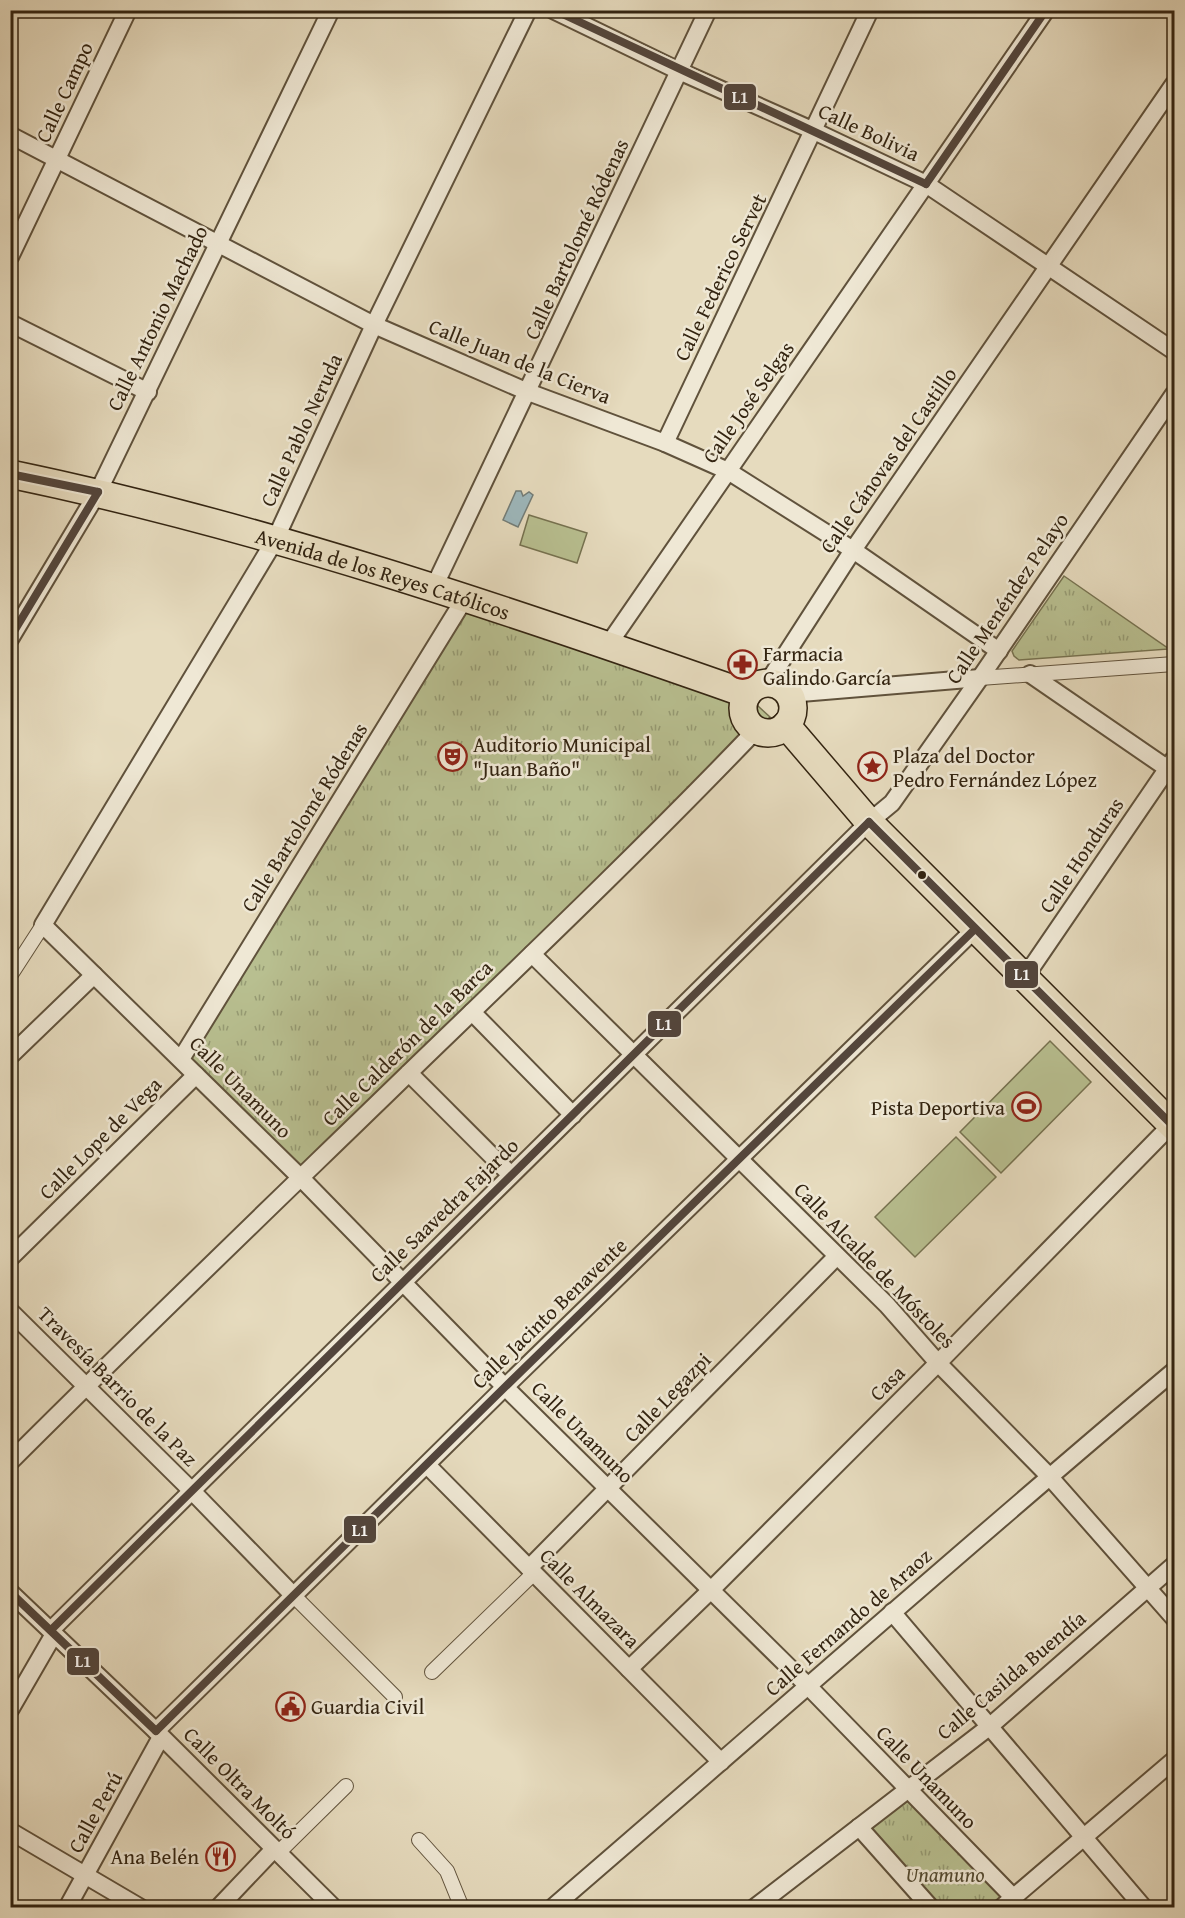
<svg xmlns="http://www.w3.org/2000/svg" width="1185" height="1918" font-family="'Gentium Book Plus',serif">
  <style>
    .park { fill: url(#park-tufts); stroke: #767250; stroke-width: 1.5 }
    .pitch { fill: #b8bf90; stroke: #767250; stroke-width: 1.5 }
    .water { fill: #9db8bd; stroke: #737d78; stroke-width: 1.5 }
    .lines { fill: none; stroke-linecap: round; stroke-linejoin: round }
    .pedestrian-casing { stroke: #60523c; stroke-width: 16 }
    .minor-casing { stroke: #60523c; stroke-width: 20 }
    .primary-casing { stroke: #332411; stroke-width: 30 }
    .pedestrian { stroke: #efe8d5; stroke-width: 14 }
    .minor { stroke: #efe8d5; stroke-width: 16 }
    .primary { stroke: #e6dbbe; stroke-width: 27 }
    .bus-1-casing { stroke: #efe8d5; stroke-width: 12 }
    .bus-1 { stroke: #52453c; stroke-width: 8 }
    .bus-dot { fill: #332411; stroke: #efe8d5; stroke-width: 2 }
    .labels { text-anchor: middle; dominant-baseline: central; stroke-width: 5; stroke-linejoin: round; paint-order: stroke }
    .street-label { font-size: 21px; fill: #332411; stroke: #efe8d5 }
    .poi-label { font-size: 21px; fill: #332411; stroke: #efe8d5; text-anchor: start }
    .park-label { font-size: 21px; font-style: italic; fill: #544b31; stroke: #efe8d5 }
    .line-badge { stroke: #efe8d5; stroke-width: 2 }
    .badge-label { font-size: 16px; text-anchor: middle; font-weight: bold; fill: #fff }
  </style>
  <defs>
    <pattern id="park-tufts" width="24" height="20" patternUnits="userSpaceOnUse" patternTransform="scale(1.5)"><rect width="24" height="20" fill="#b8bf90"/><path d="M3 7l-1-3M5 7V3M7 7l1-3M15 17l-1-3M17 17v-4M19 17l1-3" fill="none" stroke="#969b74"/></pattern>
  </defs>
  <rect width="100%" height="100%" fill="#e6dbbe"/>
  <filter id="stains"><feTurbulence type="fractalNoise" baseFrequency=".00333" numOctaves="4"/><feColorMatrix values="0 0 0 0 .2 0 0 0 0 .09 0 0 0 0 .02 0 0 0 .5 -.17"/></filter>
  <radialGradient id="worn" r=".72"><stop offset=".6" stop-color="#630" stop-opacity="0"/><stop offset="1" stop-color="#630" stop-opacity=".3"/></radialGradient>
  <g class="park">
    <path d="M1064,576l105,73 -150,11 -5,-4 -2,-5z"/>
    <path d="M465,598l284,100 21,19 -469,461 -120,-119z"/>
    <path d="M908,1789l105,108 -12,10h-70l-72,-80z"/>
  </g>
  <g class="pitch">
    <path d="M529,515l58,18 -10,30 -57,-18z"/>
    <path d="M1050,1041l41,41 -90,91 -41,-41z"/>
    <path d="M956,1137l40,40 -81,80 -40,-40z"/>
  </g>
  <path class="water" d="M516,491h5l2,5 6,-4 4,3 -15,32 -15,-7z"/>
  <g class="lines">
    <defs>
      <g id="pedestrian">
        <path d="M980,678l194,-14"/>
        <path d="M10,976l33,-51"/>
        <path d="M294,1596l101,101"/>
        <path d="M432,1672l102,-99"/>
        <path d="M419,1840l28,31 13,32 4,5"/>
        <path d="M278,1853l68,-67"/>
      </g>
      <g id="minor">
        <path d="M528,10l-154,315 -99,215 -232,385 258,253 204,209 303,299 205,211"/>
        <path d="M553,10l126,61 135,60 112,53 248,167"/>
        <path d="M10,135l364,190 154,67 137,51 63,28 125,79 146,101"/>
        <path d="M10,257l118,-247"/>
        <path d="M10,323l138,69"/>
        <path d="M665,443l205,-433"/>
        <path d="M434,587l274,-577"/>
        <path d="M10,639l88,-147 233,-482"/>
        <path d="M608,645l438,-635"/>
        <path d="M1030,674l144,99"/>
        <path d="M768,682l85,-132 321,-466"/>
        <path d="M789,694l191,-16"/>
        <path d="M532,954l355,351 51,58 111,113 125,142"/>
        <path d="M1025,977l149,-218"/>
        <path d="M472,1012l101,103"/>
        <path d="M10,1056l84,-81"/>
        <path d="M181,1059l284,-461"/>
        <path d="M409,1073l102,102"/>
        <path d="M10,1258l186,-183"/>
        <path d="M10,1311l181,179 103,106"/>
        <path d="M10,1462c135,-135 273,-267 410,-400 113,-109 227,-218 336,-332"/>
        <path d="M427,1465l294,297"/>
        <path d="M529,1568l308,-312"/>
        <path d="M10,1592l146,139 178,177"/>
        <path d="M892,1612l252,296"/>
        <path d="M51,1630l818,-808 23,-19 88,-125 194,-284"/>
        <path d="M629,1669l82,-79 227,-227 236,-241"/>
        <path d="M10,1710l44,-76"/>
        <path d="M156,1731l349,-344 470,-458"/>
        <path d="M859,1827l72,81"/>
        <path d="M10,1831l131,77"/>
        <path d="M67,1908l94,-171"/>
        <path d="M218,1908l56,-59"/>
        <path d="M552,1908c208,-179 413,-361 622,-537"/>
        <path d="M754,1908l235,-181 185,-162"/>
        <path d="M1001,1908l173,-148"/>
      </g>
      <g id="primary">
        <path id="s1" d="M10,474c251,52 495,135 737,220"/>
        <circle cx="768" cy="708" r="25"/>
        <path d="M786,725l83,97 305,305"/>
      </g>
    </defs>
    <use href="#pedestrian" class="pedestrian-casing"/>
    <use href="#minor" class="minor-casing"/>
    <use href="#primary" class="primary-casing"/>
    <use href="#pedestrian" class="pedestrian"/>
    <use href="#minor" class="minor"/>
    <use href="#primary" class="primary"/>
    <defs>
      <g id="bus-1">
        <path d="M554,10l372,174"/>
        <path d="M926,184l120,-174"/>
        <path d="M10,474l88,18"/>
        <path d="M10,638l88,-146"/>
        <path d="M869,822l305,305"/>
        <path d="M10,1592l146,139"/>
        <path d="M51,1630l818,-808"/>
        <path d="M156,1731l349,-344 470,-458"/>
      </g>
    </defs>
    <use href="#bus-1" class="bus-1-casing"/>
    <use href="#bus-1" class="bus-1"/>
  </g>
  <defs>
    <symbol id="pharmacy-ring" viewBox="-11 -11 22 22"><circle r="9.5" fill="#efe8d5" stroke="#8f2418" stroke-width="1.5"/><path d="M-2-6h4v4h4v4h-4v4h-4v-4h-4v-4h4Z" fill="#8f2418"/></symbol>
    <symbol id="theatre-ring" viewBox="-11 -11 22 22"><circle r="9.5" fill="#efe8d5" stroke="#8f2418" stroke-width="1.5"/><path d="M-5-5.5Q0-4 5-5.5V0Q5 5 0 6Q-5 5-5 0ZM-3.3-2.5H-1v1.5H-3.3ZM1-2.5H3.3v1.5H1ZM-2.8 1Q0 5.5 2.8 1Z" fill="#8f2418"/></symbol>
    <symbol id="sight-ring" viewBox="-11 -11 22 22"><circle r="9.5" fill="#efe8d5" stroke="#8f2418" stroke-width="1.5"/><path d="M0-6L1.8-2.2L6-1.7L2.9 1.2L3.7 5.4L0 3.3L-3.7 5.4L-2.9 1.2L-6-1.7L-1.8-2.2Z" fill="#8f2418"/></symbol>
    <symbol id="stadium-ring" viewBox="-11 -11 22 22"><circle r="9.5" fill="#efe8d5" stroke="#8f2418" stroke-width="1.5"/><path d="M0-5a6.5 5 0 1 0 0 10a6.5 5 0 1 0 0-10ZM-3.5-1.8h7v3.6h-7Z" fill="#8f2418"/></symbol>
    <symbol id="civic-ring" viewBox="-11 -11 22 22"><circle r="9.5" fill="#efe8d5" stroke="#8f2418" stroke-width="1.5"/><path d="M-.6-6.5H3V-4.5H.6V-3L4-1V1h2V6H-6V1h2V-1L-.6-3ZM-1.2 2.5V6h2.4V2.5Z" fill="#8f2418"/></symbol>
    <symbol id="restaurant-ring" viewBox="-11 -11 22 22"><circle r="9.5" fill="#efe8d5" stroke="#8f2418" stroke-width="1.5"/><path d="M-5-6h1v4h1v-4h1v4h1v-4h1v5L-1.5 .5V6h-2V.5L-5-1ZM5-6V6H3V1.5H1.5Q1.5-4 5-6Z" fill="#8f2418"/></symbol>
  </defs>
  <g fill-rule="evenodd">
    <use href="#pharmacy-ring" x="726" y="648" width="33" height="33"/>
    <use href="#theatre-ring" x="436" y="740" width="33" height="33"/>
    <use href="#sight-ring" x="856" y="750" width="33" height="33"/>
    <use href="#stadium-ring" x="1010" y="1090" width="33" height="33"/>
    <use href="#civic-ring" x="274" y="1690" width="33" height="33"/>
    <use href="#restaurant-ring" x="204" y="1840" width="33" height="33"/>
  </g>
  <circle class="bus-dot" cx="922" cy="875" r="5"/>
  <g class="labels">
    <g class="street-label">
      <text transform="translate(64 92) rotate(-65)">Calle Campo</text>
      <text transform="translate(869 132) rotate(25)">Calle Bolivia</text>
      <text transform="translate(576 239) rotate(-65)">Calle Bartolomé Ródenas</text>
      <text transform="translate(720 277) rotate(-64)">Calle Federico Servet</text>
      <text transform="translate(157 318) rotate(-64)">Calle Antonio Machado</text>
      <text transform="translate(520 361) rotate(22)">Calle Juan de la Cierva</text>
      <text transform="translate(748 402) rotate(-55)">Calle José Selgas</text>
      <text transform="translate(301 430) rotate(-65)">Calle Pablo Neruda</text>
      <text transform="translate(888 460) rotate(-55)">Calle Cánovas del Castillo</text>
      <text stroke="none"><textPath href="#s1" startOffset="386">Avenida de los Reyes Católicos</textPath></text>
      <text transform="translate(1007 598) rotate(-56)">Calle Menéndez Pelayo</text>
      <text transform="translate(304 817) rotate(-58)">Calle Bartolomé Ródenas</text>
      <text transform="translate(1081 855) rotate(-56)">Calle Honduras</text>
      <text transform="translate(407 1043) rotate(-44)">Calle Calderón de la Barca</text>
      <text transform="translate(241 1087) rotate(45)">Calle Unamuno</text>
      <text transform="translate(100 1138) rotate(-45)">Calle Lope de Vega</text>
      <text transform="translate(444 1210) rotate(-44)">Calle Saavedra Fajardo</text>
      <text transform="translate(875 1265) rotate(46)">Calle Alcalde de Móstoles</text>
      <text transform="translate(549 1313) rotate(-44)">Calle Jacinto Benavente</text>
      <text transform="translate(887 1383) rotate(-45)">Casa</text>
      <text transform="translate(118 1386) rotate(45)">Travesía Barrio de la Paz</text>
      <text transform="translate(667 1397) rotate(-46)">Calle Legazpi</text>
      <text transform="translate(583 1432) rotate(45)">Calle Unamuno</text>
      <text transform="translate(590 1598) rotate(45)">Calle Almazara</text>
      <text transform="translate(848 1622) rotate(-41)">Calle Fernando de Araoz</text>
      <text transform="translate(1011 1675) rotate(-40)">Calle Casilda Buendía</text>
      <text transform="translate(927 1777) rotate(46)">Calle Unamuno</text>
      <text transform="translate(240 1783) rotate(45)">Calle Oltra Moltó</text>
      <text transform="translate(95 1812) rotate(-61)">Calle Perú</text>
    </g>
    <g class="poi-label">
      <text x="763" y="653">Farmacia<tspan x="763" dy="24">Galindo García</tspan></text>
      <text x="473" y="744">Auditorio Municipal<tspan x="473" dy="24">"Juan Baño"</tspan></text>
      <text x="893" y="755">Plaza del Doctor<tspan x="893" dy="24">Pedro Fernández López</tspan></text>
      <text x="1005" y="1107" text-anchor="end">Pista Deportiva</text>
      <text x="311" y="1706">Guardia Civil</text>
      <text x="199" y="1856" text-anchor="end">Ana Belén</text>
    </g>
    <g class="park-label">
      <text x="945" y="1874">Unamuno</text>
    </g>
  </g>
  <g class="line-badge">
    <rect x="723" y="83" width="34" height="28" rx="6" fill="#52453c"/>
    <rect x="1004" y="960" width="35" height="29" rx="6" fill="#52453c"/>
    <rect x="647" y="1010" width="35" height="28" rx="6" fill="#52453c"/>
    <rect x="343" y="1515" width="34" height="29" rx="6" fill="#52453c"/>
    <rect x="66" y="1647" width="34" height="29" rx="6" fill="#52453c"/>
  </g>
  <g class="badge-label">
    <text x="740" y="103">L1</text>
    <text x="1022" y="980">L1</text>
    <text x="664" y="1030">L1</text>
    <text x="360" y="1536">L1</text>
    <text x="83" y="1667">L1</text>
  </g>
  <rect width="1185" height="1918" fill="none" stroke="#e6dbbe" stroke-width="36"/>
  <rect x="12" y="12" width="1161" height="1894" fill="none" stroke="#332411" stroke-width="3"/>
  <rect x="18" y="18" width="1149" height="1882" fill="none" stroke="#332411" stroke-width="1.5"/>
  <rect width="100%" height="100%" filter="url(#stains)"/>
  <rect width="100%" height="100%" fill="url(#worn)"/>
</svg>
